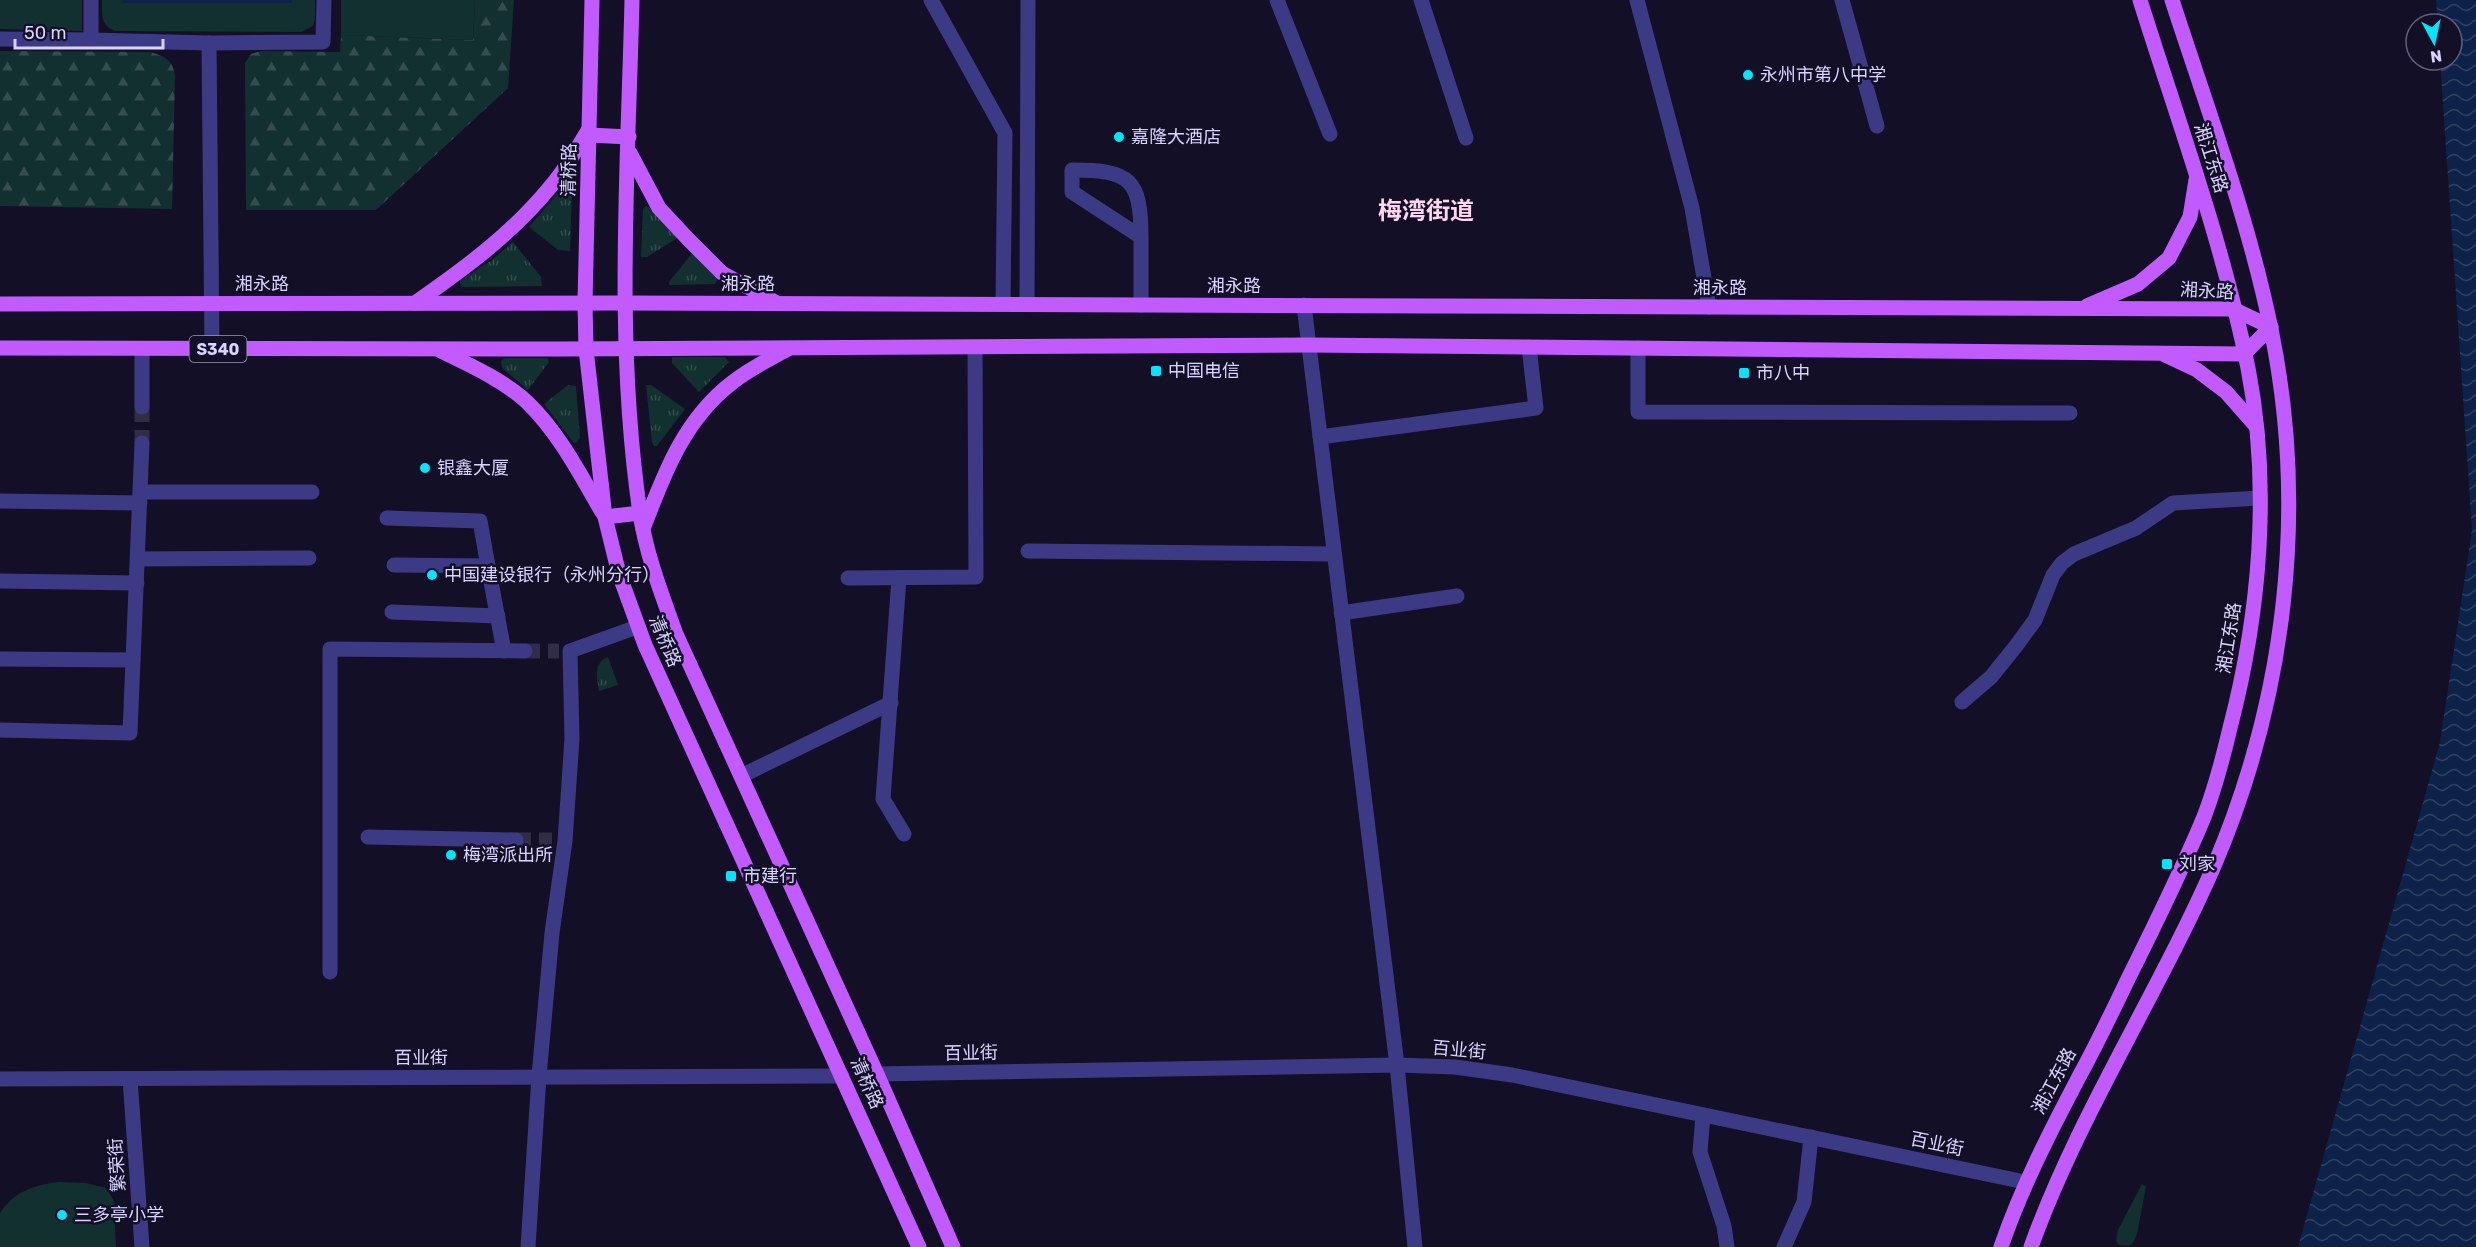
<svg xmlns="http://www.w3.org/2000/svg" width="2476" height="1247" font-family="Rubik,'Noto Sans SC',sans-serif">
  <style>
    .grass { fill: url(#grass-tufts) }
    .forest { fill: url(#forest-firs) }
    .garden { fill: #12302f }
    .water { fill: url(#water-waves) }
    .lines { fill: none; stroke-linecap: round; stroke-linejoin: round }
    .minor-tunnel { stroke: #312d47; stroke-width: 15; stroke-dasharray: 15 8; stroke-linecap: butt }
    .minor { stroke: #3d3a85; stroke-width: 15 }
    .major { stroke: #c25bff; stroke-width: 15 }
    .poi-dot { fill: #00e5ff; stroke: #130f26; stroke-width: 2 }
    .labels { text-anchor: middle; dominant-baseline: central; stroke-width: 5; stroke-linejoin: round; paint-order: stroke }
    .shield { fill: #130f26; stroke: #9e99be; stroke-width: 1.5 }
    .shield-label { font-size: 16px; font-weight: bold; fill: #d9d4ff }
    .poi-label { font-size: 18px; fill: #d9d4ff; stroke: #130f26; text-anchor: start }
    .street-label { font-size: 18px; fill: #d9d4ff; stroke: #130f26 }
    .district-label { font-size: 24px; font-weight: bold; fill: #ffd6f0; stroke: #130f26 }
  </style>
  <defs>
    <pattern id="grass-tufts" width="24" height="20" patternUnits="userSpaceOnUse" patternTransform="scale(1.5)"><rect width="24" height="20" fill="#12302f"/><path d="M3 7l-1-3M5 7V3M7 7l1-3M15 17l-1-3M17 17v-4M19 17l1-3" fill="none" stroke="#344d4e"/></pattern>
    <pattern id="forest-firs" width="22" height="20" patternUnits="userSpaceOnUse" patternTransform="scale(1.5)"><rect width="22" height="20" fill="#12302f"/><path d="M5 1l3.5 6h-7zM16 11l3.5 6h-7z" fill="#344d4e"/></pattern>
    <pattern id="water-waves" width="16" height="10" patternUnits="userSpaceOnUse" patternTransform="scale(1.5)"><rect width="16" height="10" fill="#0c2248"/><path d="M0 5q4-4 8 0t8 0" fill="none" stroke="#2f4163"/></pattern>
  </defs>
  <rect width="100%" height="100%" fill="#130f26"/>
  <g class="grass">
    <path d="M567,182l5,3v5l-2,61 -12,-1 -29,-23z"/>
    <path d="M646,206l7,4 26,27 -32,20h-6l2,-48z"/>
    <path d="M513,242l28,35 1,9 -80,1 -2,-3v-4l31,-19z"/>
    <path d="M693,252l25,26 -3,6 -46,1v-3z"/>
    <path d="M672,357h53l4,5 -30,30 -27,-29z"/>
    <path d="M505,358h43l1,4 -21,28 -26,-22 -1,-7z"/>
    <path d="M568,385l8,1 4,52 -4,5 -3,-1 -29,-38z"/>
    <path d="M646,385h5l34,24 -28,37h-3l-2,-4z"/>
    <path d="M608,657l10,28 -19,6c-2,-14 -6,-28 9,-34z"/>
  </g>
  <g class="forest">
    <path d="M475,0h39l-6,88 -132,122h-130l-1,-147 6,-9 10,-3 79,1 1,-17 132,5z"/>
    <path d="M0,51l151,1c14,5 22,8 24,24l-3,133 -172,-3z"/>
  </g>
  <g class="garden">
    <path d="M0,0h82v31l-82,-2z"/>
    <path d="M102,0h213v20l-2,6 -12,6 -186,-1c-15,-6 -13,-17 -13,-31z"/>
    <path d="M341,0h134l-2,40 -132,-5z"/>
    <path d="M59,1182l27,1 20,5 8,13 2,46h-116v-34c14,-22 35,-28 59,-31z"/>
    <path d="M2142,1184l4,3 -9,47 -4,9 -4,3 -10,-1 -3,-4 2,-11z"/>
  </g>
  <g class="water">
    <rect x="123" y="0" width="169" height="3"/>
    <path d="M2436,0h40v1247h-178l142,-505 32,-212 -32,-470h12v-36h-14z"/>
  </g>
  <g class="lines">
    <g class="minor-tunnel">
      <path d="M142,407v36"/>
      <path d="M525,651h34"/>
      <path d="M516,840h36"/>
    </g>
    <g class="minor">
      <path d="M91,0v40l118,3 114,-1 1,-42"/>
      <path d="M931,0l74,133 -2,171"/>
      <path d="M1277,0l53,134"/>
      <path d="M1421,0l45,138"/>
      <path d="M1637,0l55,208 17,99"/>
      <path d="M1842,0l35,126"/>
      <path d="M0,39l91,1"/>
      <path d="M209,43l3,306"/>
      <path d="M1027,304l1,-304"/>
      <path d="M1141,305v-68l-69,-45v-22c58,0 69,9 69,67"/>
      <path d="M1304,305l93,760 18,182"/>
      <path d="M1638,348v64l432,1"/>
      <path d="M142,349v58"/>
      <path d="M1320,437l216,-29 -7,-61"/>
      <path d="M141,492h171"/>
      <path d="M0,501l140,2"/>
      <path d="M387,518l93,3 8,45"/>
      <path d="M1028,551l306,3"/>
      <path d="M138,559l171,-1"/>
      <path d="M394,565l94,1 16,85"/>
      <path d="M848,578l128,-1 -1,-229"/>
      <path d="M899,578l-16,221 21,35"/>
      <path d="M0,581l137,2"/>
      <path d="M392,612l106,4"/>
      <path d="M1341,613l116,-17"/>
      <path d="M0,659l133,1"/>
      <path d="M1962,702l29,-25 25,-31 19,-26 18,-45 9,-12 12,-9 62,-26 37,-25 87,-5"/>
      <path d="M0,730l130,3 12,-290"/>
      <path d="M741,776l150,-73"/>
      <path d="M368,837l148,3"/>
      <path d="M330,972v-323l195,2"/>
      <path d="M877,1074l520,-9 58,2 57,8 513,107"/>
      <path d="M0,1079l842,-3"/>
      <path d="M130,1079l12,168"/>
      <path d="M1703,1115l-3,37 24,74 3,21"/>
      <path d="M528,1247l11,-171 13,-143 13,-92 7,-102 -2,-88 67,-24"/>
      <path d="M1784,1247l20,-45 7,-65"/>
    </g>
    <g class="major">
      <path d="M592,0l-7,303 1,46 19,168 14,57 26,71 274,602"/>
      <path d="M632,0c-4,171 -17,343 8,513 6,41 22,82 36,121l201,440 76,173"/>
      <path d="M589,135l40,2"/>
      <path d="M630,153l29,55 29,31 34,34 53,29"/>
      <path d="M415,303c50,-35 97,-69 136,-117 15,-17 26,-38 38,-57"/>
      <path d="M0,304l624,-1 1609,6 38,18"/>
      <path d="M2087,306l51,-22 31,-26 21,-41 6,-37"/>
      <path d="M0,348l559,1 749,-4 936,9 27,-27"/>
      <path d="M441,351c29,14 62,29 86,51 32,31 53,72 75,110"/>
      <path d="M2165,355l32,15 29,22 30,34"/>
      <path d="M605,517l35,-4"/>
      <path d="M643,529c21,-55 41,-110 90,-147 16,-13 37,-23 55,-33"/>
      <path d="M2001,1247c21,-61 50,-117 80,-174 17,-31 32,-63 47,-94 27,-54 53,-107 76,-162 11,-29 19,-59 26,-89 30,-115 41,-242 18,-360 -25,-125 -70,-247 -108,-368"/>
      <path d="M2031,1247c47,-131 127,-253 183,-381 72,-169 94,-357 57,-537 -23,-112 -64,-221 -99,-329"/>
    </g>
  </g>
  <g class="poi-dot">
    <circle cx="1748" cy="75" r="6"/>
    <circle cx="1119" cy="137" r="6"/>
    <rect x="1150" y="365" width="12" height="12" rx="3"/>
    <rect x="1738" y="367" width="12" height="12" rx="3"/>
    <circle cx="425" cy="468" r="6"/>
    <circle cx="432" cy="575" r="6"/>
    <circle cx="451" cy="855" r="6"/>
    <rect x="2161" y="858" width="12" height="12" rx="3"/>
    <rect x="725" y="870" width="12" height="12" rx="3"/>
    <circle cx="62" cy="1215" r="6"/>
  </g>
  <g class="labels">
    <rect class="shield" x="189.5" y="336" width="57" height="26" rx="4.5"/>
    <g class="shield-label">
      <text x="218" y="349">S340</text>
    </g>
    <g class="poi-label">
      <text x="1760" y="75">永州市第八中学</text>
      <text x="1131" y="137">嘉隆大酒店</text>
      <text x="1168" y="371">中国电信</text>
      <text x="1756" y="373">市八中</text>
      <text x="437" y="468">银鑫大厦</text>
      <text x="444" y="575">中国建设银行（永州分行）</text>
      <text x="463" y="855">梅湾派出所</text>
      <text x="2179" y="864">刘家</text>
      <text x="743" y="876">市建行</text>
      <text x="74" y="1215">三多亭小学</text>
    </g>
    <g class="street-label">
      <text transform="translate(2211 158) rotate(72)">湘江东路</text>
      <text transform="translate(569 170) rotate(-89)">清桥路</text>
      <text x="262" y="284">湘永路</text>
      <text x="748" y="284">湘永路</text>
      <text x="1234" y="286">湘永路</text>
      <text x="1720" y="288">湘永路</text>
      <text transform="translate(2207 291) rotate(3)">湘永路</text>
      <text transform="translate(2229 638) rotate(-81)">湘江东路</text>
      <text transform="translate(665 641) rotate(67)">清桥路</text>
      <text transform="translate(1459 1050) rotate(5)">百业街</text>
      <text transform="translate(971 1053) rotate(-1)">百业街</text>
      <text x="421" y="1058">百业街</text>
      <text transform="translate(2054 1081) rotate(-62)">湘江东路</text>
      <text transform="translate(867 1083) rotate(66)">清桥路</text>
      <text transform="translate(1937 1144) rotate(12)">百业街</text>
      <text transform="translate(117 1165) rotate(-94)">繁荣街</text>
    </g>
    <g class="district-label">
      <text x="1426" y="211">梅湾街道</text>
    </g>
  </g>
  <g transform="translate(2434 42) rotate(172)"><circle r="28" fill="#130f26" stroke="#625e7d" stroke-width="1.5"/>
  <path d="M0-4.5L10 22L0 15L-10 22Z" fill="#00e5ff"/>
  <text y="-9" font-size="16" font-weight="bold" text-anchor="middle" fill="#d9d4ff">N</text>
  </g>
  <path d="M15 39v9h148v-9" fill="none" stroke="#d9d4ff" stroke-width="3"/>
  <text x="24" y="39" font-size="18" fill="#d9d4ff" stroke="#130f26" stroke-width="4.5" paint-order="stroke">50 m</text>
</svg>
